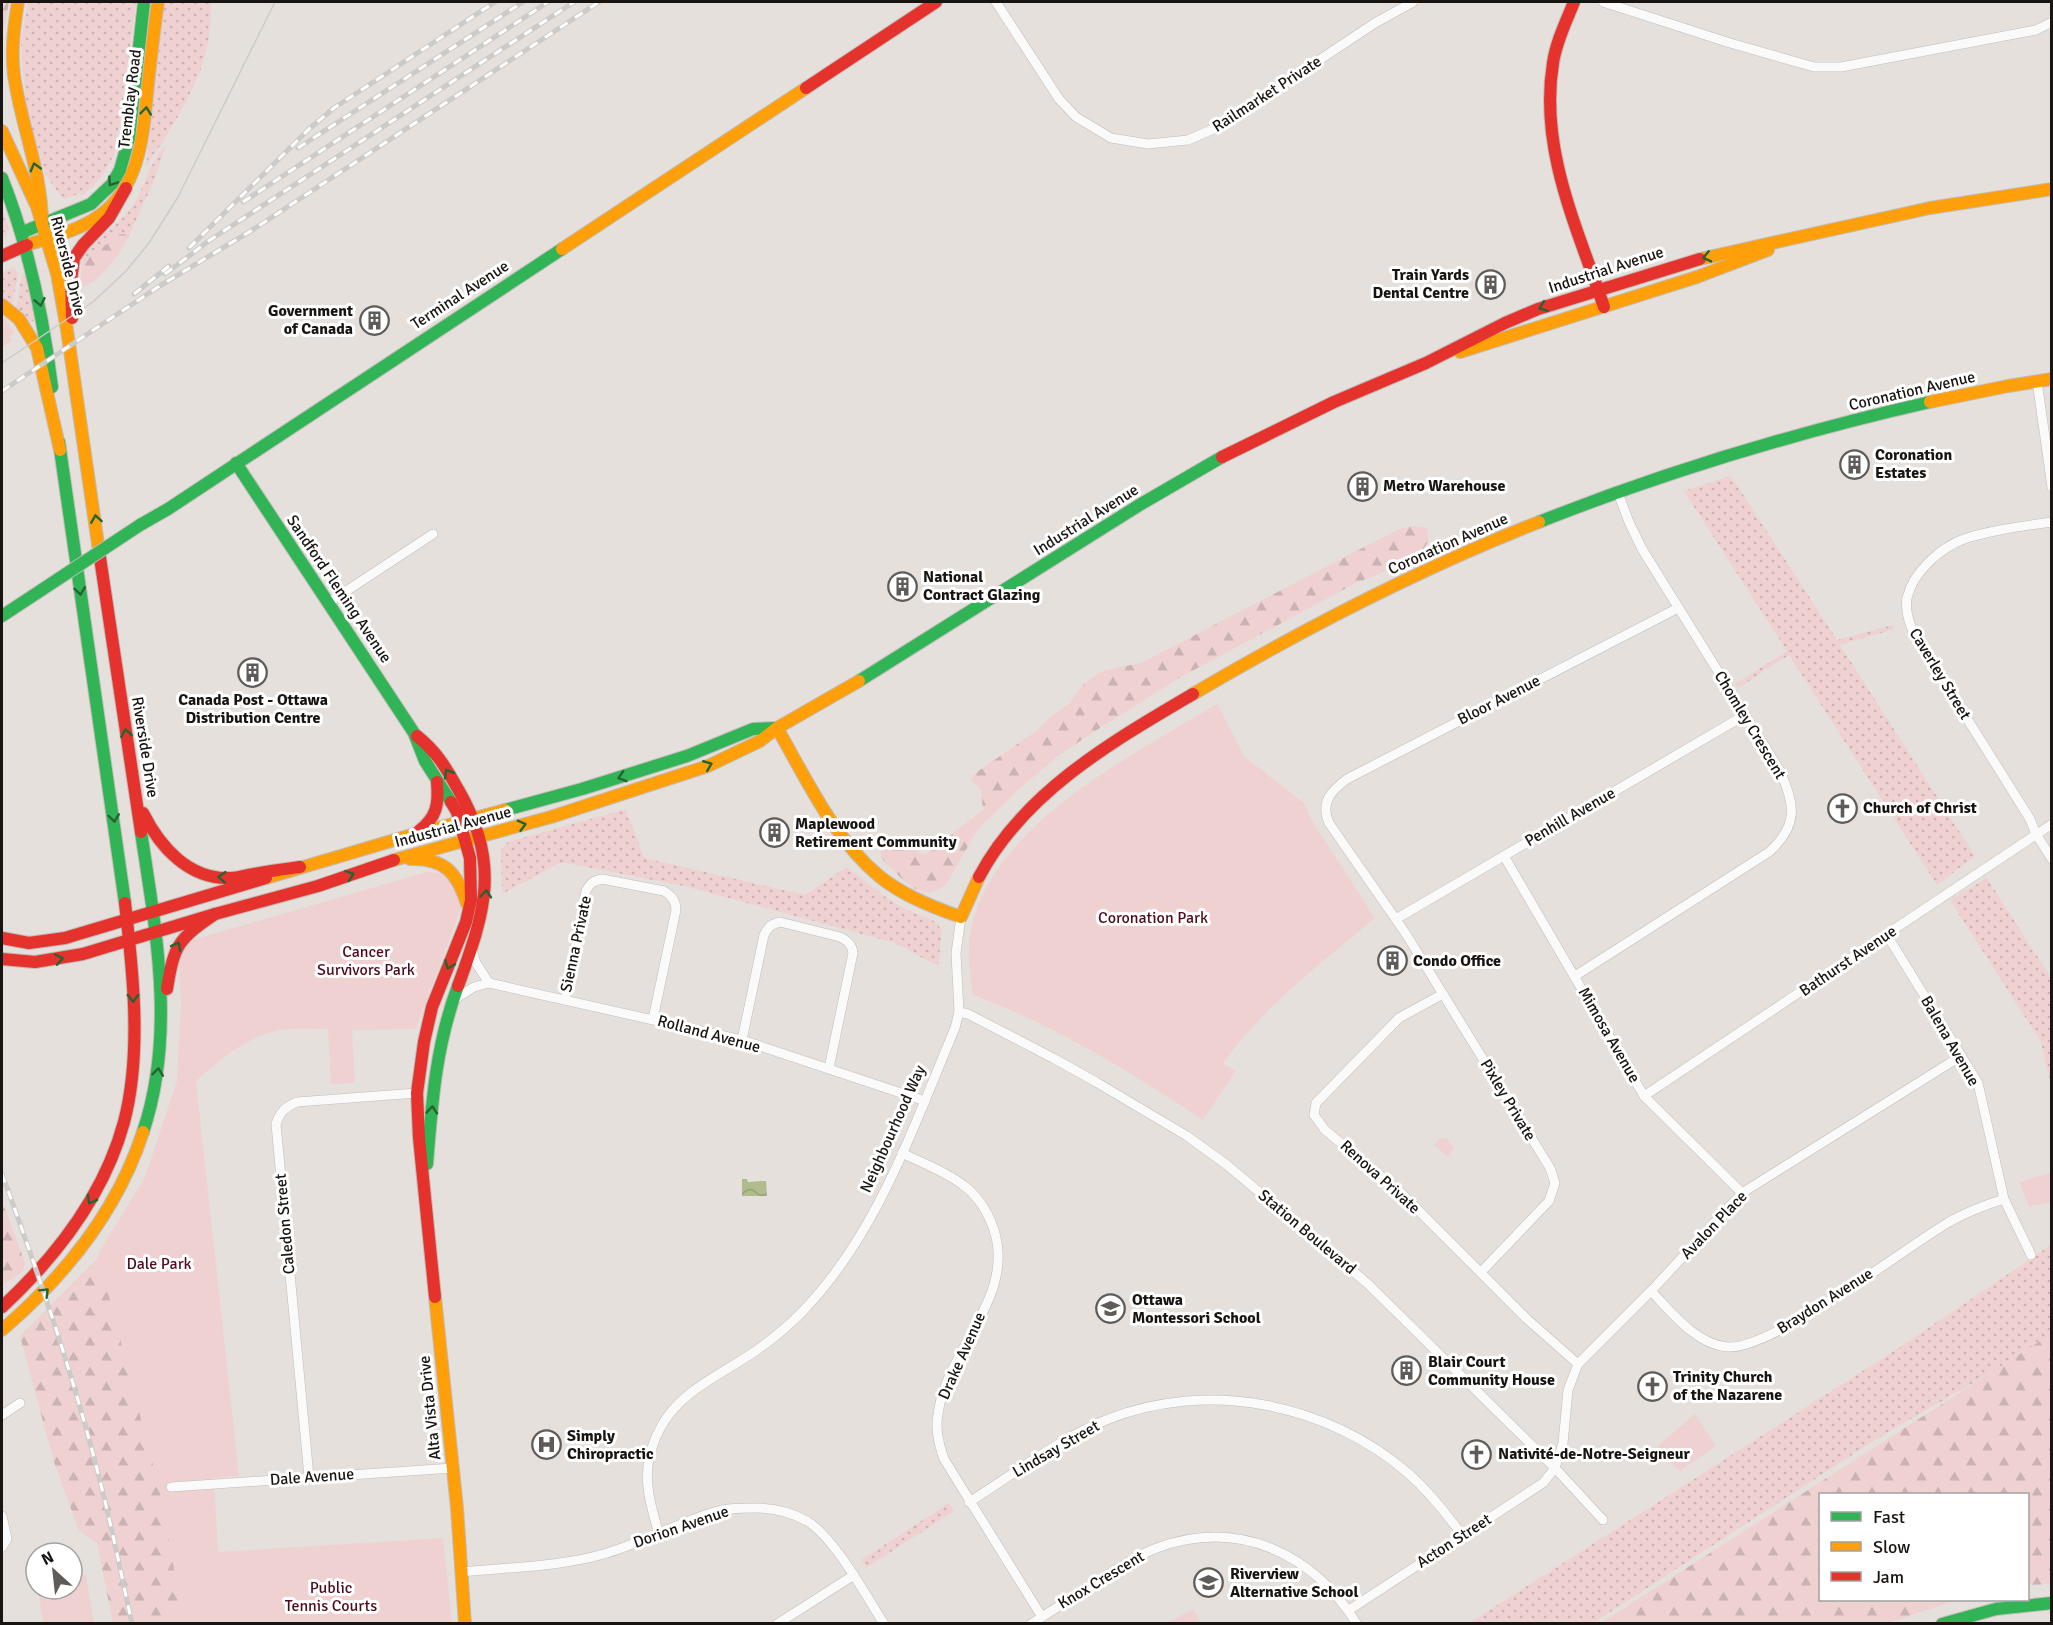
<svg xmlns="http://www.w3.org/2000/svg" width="2053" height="1625" font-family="Signika,sans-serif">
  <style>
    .grass { fill: url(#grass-dots) }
    .forest { fill: url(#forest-firs) }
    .green { fill: #efd1d2 }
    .water { fill: url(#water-waves) }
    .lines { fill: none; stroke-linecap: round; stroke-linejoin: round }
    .street-casing { stroke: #c0bcb8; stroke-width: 10 }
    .fast-casing { stroke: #c0bcb8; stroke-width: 14 }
    .slow-casing { stroke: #c0bcb8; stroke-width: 14 }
    .jam-casing { stroke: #c0bcb8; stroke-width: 14 }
    .street { stroke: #fbfafa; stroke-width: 9 }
    .fast { stroke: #30b455; stroke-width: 12 }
    .slow { stroke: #ff9f0a; stroke-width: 12 }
    .jam { stroke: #e5322d; stroke-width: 12 }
    .tram { stroke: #cccbc9; stroke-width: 1.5 }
    .rail-casing { stroke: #cccbc9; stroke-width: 5 }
    .rail { stroke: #fff; stroke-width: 3; stroke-dasharray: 9; stroke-linecap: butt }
    .fast-bridge-casing { stroke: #c0bcb8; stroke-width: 14; stroke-linecap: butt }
    .fast-bridge { stroke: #30b455; stroke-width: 12 }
    .oneway { stroke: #246433 }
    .labels { text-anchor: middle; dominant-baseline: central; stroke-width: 6; stroke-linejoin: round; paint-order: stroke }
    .street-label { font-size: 16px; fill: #171411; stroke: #fff }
    .poi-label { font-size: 16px; font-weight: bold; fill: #171411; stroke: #fff; text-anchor: start }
    .park-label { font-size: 16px; fill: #4f0b1d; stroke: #fff }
  </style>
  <defs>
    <pattern id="grass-dots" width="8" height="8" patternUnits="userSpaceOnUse" patternTransform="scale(1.5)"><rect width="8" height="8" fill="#efd1d2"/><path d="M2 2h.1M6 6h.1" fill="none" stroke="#ccb3b3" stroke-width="1.8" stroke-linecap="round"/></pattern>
    <pattern id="forest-firs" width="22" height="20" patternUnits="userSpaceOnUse" patternTransform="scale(1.5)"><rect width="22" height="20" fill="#efd1d2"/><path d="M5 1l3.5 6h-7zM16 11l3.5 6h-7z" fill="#ccb3b3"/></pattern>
    <pattern id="water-waves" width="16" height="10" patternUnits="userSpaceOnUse" patternTransform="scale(1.5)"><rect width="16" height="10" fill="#b0bc8c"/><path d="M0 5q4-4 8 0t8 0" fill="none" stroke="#97a178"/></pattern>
  </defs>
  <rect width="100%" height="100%" fill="#e5e0db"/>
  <g class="grass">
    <path d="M28,2h108l-16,119 -6,34 -14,24 -18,17 -2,-3 -15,6 -3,-1 -17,-24 -18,-64 -4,-35 -2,-35z"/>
    <path d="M164,2h47c1,58 -18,89 -47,138 -6,9 -13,17 -18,27z"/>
    <path d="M166,145l-12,36 -27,59v-4l-17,2 -3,6 -25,17c10,-25 39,-35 53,-59 11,-18 15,-42 31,-57z"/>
    <path d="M2,207l7,22 -4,8 -3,2z"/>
    <path d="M13,267l5,6 -6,33 -10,-7v-26z"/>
    <path d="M22,274l5,1 9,44 -8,5 -12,-15z"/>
    <path d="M1731,476l106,164 56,-15 1,4 -54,16 135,211 -38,29 -148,-230 -51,33 -3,-4 52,-33 -103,-160z"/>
    <path d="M626,809l18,49 161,37 42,-28 40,31 20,12 29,12 6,9 -4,35 -43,-23 -211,-57 -118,-23h-6l-58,31 -1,-44 7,-8z"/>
    <path d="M1987,878l64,100v108l-10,-44 -91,-142z"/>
    <path d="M2051,1245v93l-168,97 -290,188 -125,1 432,-277z"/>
    <path d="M949,1503l5,8 -88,57 -5,-8z"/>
  </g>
  <g class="forest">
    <path d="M2,2h7l-7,37z"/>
    <path d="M124,234l3,2v4c-9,16 -29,44 -47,48l2,-27 25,-17 6,-9z"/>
    <path d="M1413,526l14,2 2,13 -13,18 -60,24 -177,95 -87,55 -34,23 -41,35 -39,38 -31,54c-20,20 -37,4 -53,-12 -6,-6 -12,-10 -14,-19 10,-9 18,-16 33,-15 0,10 3,14 12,18l58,-45 -2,-20 -10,-10 3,-6 61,-42 15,-15 18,-12 13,-18 12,-10 12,-7 36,-7 258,-134z"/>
    <path d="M2,1201l23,62 -2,8 -21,15z"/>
    <path d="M110,1246l106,377h-103l-16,-80 -18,-12 -25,-69 -34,-126z"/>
    <path d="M2051,1334v250l-23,1v-91h-208v106h137l-68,23h-288z"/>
  </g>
  <g class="green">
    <path d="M2,315l12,17 -4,5 2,4 -10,6z"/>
    <path d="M1217,704l28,53 60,47 5,14 65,100c-54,45 -110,87 -152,145l13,8 -33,49c-73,-48 -148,-95 -230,-125 -3,-19 -6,-39 -3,-59 17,-110 162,-180 247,-232z"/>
    <path d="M427,872c25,0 33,13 34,36l-45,121 -64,1 3,53 -24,1 -3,-55c-12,0 -26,-1 -38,0 -37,2 -67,28 -94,52l43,395 -25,2 4,74 225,-14 9,85h-268l-25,-135 -61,-234 47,-77 32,-96 4,-78 -2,-40 2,-12 8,-10z"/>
    <path d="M1440,1138l8,1 6,10 -6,8 -14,-12z"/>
    <path d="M2051,1173v29l-22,4 -10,-24z"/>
    <path d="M1695,1414l21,32 -36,25 -21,-19 -2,-5z"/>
    <path d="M86,1575l8,48h-51l-5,-34h34v-12z"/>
    <path d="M1193,1609l8,14h-34z"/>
  </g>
  <path class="water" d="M742,1179h5l1,3 18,-1 1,15h-25z"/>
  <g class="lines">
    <defs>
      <g id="street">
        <path d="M996,2l63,97 17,18 35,21 37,6 40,-4 30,-13 157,-104 38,-21"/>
        <path d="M1603,2l127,41 84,24h27l195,-37 16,-8"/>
        <path d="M2037,381l15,106"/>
        <path d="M2052,522c-28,4 -61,8 -88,17 -24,9 -51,33 -57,59 -2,12 2,25 7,36l116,185 6,15 16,25"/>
        <path d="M328,603l105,-69"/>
        <path d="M1504,856l140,240 98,97"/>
        <path d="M1396,919l349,-204"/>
        <path d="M1887,935l91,148 26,116 27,56"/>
        <path d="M472,950l4,13 13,20"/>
        <path d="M1575,976l194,-124c30,-27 26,-48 11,-81l-138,-222 -13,-27 -11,-29"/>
        <path d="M1443,994l-44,24 -83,85 -2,12 11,15 76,63 126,126 51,45"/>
        <path d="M455,999l19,-12 15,-4 253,57 183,61"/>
        <path d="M565,1000l21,-109c4,-8 7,-10 16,-12l62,12c8,5 12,10 12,19l-23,109"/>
        <path d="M959,1012l9,2 85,44 43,24 91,54 40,29 141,119 187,184 48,52"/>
        <path d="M742,1040l22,-105c4,-8 7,-11 16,-13l60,15c8,4 12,8 13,16l-24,115"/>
        <path d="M1644,1096l408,-272"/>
        <path d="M902,1153c20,10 43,18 61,32 15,11 25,27 31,45 22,68 -48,120 -56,184 -3,16 1,30 6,45l98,158"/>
        <path d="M1481,1272l68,-71 6,-18 -5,-15 -144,-234 -77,-111c-9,-21 2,-32 18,-44l331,-171"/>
        <path d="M1651,1291c21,22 45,53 76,56 44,4 178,-99 222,-125 18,-10 36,-17 55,-23"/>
        <path d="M2,1415l18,-12"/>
        <path d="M309,1477l-33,-353c4,-12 9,-17 21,-22l120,-9"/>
        <path d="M171,1487l282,-19"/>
        <path d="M969,1502c45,-28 88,-62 137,-82 100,-41 222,-17 303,54 20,18 37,39 53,61"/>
        <path d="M2,1516l5,23 -5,8"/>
        <path d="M659,1534c-12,-41 -20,-69 3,-109 20,-35 60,-51 92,-73 16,-11 32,-24 46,-38 77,-78 113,-187 155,-286l4,-16 -3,-59 5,-36"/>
        <path d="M462,1572c48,-5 99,-5 145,-19 37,-11 71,-30 107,-41 13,-4 27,-4 41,-4 18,0 36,4 52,13 27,16 60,76 77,103"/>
        <path d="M1349,1610l194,-127 12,-15 8,-25 5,-53 10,-26 73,-73 91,-98 219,-137"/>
        <path d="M777,1624l77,-49"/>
        <path d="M1031,1624c23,-15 47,-30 70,-45 18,-11 36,-24 56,-31 81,-30 156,5 200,76"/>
      </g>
      <g id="fast">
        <path d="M2,178c27,68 41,137 50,209"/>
        <path d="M23,232l68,-28 21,-20 8,-14 9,-32 15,-136"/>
        <path d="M59,442l66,461"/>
        <path d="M236,463l178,270 11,28 26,41"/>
        <path d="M1539,522c126,-50 259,-90 391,-120"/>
        <path d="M140,525l28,-16 394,-260"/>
        <path d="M2,616l41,-27"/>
        <path d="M859,681l282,-177 81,-47"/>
        <path d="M505,810l77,-21 105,-33 66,-27 24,-1"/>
        <path d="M141,832c15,100 35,202 2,300"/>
        <path d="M427,1164c5,-63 9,-119 31,-178"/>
        <path d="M1942,1624l54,-15 56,-6"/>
      </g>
      <g id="slow">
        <path d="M18,2c-4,25 -7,48 -4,73 7,51 28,97 28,149"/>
        <path d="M2,131l35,76 20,67 10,56 32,221"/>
        <path d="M27,245c24,-8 51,-14 72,-29 43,-31 44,-84 49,-132 3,-27 6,-55 10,-82"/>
        <path d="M562,249l244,-161"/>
        <path d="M1700,259l230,-51 122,-19"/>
        <path d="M2,305l17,14 18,29 23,102"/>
        <path d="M1460,352l237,-75 71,-27"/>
        <path d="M1930,402l78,-16 44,-7"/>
        <path d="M1193,694c112,-66 226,-125 346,-172"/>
        <path d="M777,728c29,50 56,110 102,148 23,19 53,31 82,41l18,-40"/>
        <path d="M410,859c34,-1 47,13 57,45"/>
        <path d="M394,860l157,-43 157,-51 52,-25 17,-13 82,-47"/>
        <path d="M266,878l149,-44 90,-24"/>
        <path d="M435,1297l22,211 8,116"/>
        <path d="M2,1330c63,-54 115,-118 141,-198"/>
      </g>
      <g id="jam">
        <path d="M1574,2c-8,20 -18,40 -21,61 -14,86 24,164 51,244"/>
        <path d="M806,88l130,-86"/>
        <path d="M2,256l25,-11"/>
        <path d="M72,318l-1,-38 3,-22 9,-13 26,-27 17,-30"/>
        <path d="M1222,457l112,-55 92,-39 79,-40 33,-14 162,-50"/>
        <path d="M99,551l42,281"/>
        <path d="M417,736c21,17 29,32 42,55 42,73 26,121 -1,195"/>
        <path d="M143,813c17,34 46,67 88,65 8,0 15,-3 23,-4 15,-3 31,-5 46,-7"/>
        <path d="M419,831c18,-14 20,-27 18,-49"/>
        <path d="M979,877c45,-85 134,-136 214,-183"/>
        <path d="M2,938l27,5 36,-5 201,-60"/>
        <path d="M2,959l33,3 48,-8 132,-40 103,-28 76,-26"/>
        <path d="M167,989c7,-44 11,-50 48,-75"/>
        <path d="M435,1297l-16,-159 -2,-45 7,-51 8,-35 34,-85 5,-22 -1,-42 -13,-46 -6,-10"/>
        <path d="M2,1307c55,-51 102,-111 122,-185 18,-68 9,-150 1,-219"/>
      </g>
    </defs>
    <use href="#street" class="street-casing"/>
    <use href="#fast" class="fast-casing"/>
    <use href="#slow" class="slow-casing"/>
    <use href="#jam" class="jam-casing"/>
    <use href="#street" class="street"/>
    <use href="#fast" class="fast"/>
    <use href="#slow" class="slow"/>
    <use href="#jam" class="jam"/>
    <path class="tram" d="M2,363l92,-62 32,-30 23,-28 29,-46 97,-195"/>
    <defs>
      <g id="rail">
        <path d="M298,148l225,-146"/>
        <path d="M243,202l305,-200"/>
        <path d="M189,248l120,-119 25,-21 161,-106"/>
        <path d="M165,274l45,-34 364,-238"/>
        <path d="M134,294l35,-28"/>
        <path d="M2,391l156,-104 96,-58 345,-227"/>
        <path d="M2,1174c36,98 70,197 96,299 13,50 23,100 34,151"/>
      </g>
    </defs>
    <use href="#rail" class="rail-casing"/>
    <use href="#rail" class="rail"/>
    <defs>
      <path id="fast-bridge" d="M43,589l97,-64"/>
    </defs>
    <use href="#fast-bridge" class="fast-bridge-casing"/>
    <use href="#fast-bridge" class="fast-bridge"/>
  </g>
  <defs><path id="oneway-chevron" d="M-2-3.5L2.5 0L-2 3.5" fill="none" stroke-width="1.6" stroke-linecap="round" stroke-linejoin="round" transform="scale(1.5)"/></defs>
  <g class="oneway">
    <use href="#oneway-chevron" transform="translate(146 111) rotate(-84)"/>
    <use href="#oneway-chevron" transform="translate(35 167) rotate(-105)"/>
    <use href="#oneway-chevron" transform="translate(112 182) rotate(124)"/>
    <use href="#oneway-chevron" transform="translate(1707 257) rotate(167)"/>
    <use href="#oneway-chevron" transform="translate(40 302) rotate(78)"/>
    <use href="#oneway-chevron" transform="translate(1543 307) rotate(160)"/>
    <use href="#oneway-chevron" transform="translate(96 519) rotate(-99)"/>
    <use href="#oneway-chevron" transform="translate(80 591) rotate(82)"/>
    <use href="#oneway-chevron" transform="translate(126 733) rotate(-99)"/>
    <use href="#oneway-chevron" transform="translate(708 765) rotate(-22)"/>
    <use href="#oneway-chevron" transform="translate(448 773) rotate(-121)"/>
    <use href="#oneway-chevron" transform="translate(622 777) rotate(162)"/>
    <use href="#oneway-chevron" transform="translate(114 818) rotate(82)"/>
    <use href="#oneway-chevron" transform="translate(522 825) rotate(-15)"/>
    <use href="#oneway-chevron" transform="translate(350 875) rotate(-19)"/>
    <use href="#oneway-chevron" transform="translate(222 877) rotate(-175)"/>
    <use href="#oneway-chevron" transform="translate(486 894) rotate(-85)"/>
    <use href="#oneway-chevron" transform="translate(177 946) rotate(-62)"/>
    <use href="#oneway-chevron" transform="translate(59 959) rotate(-11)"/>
    <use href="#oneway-chevron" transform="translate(449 965) rotate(112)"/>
    <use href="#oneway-chevron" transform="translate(133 998) rotate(89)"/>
    <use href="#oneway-chevron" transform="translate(158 1072) rotate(-83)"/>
    <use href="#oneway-chevron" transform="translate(432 1110) rotate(-86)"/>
    <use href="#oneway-chevron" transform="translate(91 1200) rotate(119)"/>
    <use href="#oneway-chevron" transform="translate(45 1292) rotate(-45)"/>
  </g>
  <defs>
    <symbol id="building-ring" viewBox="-11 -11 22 22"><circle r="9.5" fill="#fff" stroke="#5f5b58" stroke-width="1.5"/><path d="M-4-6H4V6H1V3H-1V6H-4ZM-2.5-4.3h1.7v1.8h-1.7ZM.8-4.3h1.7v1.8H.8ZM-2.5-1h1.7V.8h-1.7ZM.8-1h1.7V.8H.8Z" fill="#5f5b58"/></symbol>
    <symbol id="church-ring" viewBox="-11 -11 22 22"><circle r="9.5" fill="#fff" stroke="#5f5b58" stroke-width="1.5"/><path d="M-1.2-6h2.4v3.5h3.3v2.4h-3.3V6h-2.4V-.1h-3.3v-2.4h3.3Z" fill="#5f5b58"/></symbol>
    <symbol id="school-ring" viewBox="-11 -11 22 22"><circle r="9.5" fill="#fff" stroke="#5f5b58" stroke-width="1.5"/><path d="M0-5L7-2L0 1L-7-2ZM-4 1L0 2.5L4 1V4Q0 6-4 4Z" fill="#5f5b58"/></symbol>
    <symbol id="hospital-ring" viewBox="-11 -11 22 22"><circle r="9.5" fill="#fff" stroke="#5f5b58" stroke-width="1.5"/><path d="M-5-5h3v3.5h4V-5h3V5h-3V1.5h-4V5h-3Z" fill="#5f5b58"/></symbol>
  </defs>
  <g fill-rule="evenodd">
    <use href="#building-ring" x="1474" y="268" width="33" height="33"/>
    <use href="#building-ring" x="358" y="304" width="33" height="33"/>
    <use href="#building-ring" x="1838" y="448" width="33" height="33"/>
    <use href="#building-ring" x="1346" y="470" width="33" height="33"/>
    <use href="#building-ring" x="886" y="570" width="33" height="33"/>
    <use href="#building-ring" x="236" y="656" width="33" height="33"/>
    <use href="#church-ring" x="1826" y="792" width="33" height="33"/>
    <use href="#building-ring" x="758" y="816" width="33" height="33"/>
    <use href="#building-ring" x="1376" y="944" width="33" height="33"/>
    <use href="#school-ring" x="1094" y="1292" width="33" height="33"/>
    <use href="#building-ring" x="1390" y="1354" width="33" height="33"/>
    <use href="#church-ring" x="1636" y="1370" width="33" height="33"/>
    <use href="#hospital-ring" x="530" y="1428" width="33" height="33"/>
    <use href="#church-ring" x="1460" y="1438" width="33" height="33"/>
    <use href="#school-ring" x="1192" y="1566" width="33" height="33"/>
  </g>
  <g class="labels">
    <g class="street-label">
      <text transform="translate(1267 94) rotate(-33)">Railmarket Private</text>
      <text transform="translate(130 99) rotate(-83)">Tremblay Road</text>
      <text transform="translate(68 266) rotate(76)">Riverside Drive</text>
      <text transform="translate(1606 270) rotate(-18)">Industrial Avenue</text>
      <text transform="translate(460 295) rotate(-33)">Terminal Avenue</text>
      <text transform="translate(1912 391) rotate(-13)">Coronation Avenue</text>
      <text transform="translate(1086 520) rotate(-32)">Industrial Avenue</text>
      <text transform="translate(1448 544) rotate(-24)">Coronation Avenue</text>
      <text transform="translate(339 589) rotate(56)">Sandford Fleming Avenue</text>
      <text transform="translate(1940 674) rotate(59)">Caverley Street</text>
      <text transform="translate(1499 700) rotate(-27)">Bloor Avenue</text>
      <text transform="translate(1750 725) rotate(59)">Chomley Crescent</text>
      <text transform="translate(145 747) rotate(81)">Riverside Drive</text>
      <text transform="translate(1570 817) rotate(-30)">Penhill Avenue</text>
      <text transform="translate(453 827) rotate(-15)">Industrial Avenue</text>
      <text transform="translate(576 944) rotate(-78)">Sienna Private</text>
      <text transform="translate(1848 961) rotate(-34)">Bathurst Avenue</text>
      <text transform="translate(709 1034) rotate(15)">Rolland Avenue</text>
      <text transform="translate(1609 1035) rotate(60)">Mimosa Avenue</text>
      <text transform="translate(1950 1041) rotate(60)">Balena Avenue</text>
      <text transform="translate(1508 1100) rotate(59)">Pixley Private</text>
      <text transform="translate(893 1129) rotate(-66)">Neighbourhood Way</text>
      <text transform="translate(1380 1177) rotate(42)">Renova Private</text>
      <text transform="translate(285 1224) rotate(-95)">Caledon Street</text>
      <text transform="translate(1714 1225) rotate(-46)">Avalon Place</text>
      <text transform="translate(1307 1232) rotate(40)">Station Boulevard</text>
      <text transform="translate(1825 1301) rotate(-32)">Braydon Avenue</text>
      <text transform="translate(962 1356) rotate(-66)">Drake Avenue</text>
      <text transform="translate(430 1408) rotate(-96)">Alta Vista Drive</text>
      <text transform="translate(1056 1449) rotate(-30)">Lindsay Street</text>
      <text transform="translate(312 1477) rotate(-4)">Dale Avenue</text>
      <text transform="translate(681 1527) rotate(-19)">Dorion Avenue</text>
      <text transform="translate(1454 1541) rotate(-33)">Acton Street</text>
      <text transform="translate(1101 1580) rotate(-31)">Knox Crescent</text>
    </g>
    <g class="poi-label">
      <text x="1469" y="275" text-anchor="end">Train Yards<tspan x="1469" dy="18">Dental Centre</tspan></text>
      <text x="353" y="311" text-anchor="end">Government<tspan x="353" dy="18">of Canada</tspan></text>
      <text x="1875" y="455">Coronation<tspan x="1875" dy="18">Estates</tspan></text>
      <text x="1383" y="486">Metro Warehouse</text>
      <text x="923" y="577">National<tspan x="923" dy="18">Contract Glazing</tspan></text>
      <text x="253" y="700" text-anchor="middle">Canada Post - Ottawa<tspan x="253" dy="18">Distribution Centre</tspan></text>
      <text x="1863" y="808">Church of Christ</text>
      <text x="795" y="824">Maplewood<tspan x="795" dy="18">Retirement Community</tspan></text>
      <text x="1413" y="961">Condo Office</text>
      <text x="1132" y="1300">Ottawa<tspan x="1132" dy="18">Montessori School</tspan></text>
      <text x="1428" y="1362">Blair Court<tspan x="1428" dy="18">Community House</tspan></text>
      <text x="1673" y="1377">Trinity Church<tspan x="1673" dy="18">of the Nazarene</tspan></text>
      <text x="567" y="1436">Simply<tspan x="567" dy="18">Chiropractic</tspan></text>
      <text x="1498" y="1454">Nativité-de-Notre-Seigneur</text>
      <text x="1230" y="1574">Riverview<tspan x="1230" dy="18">Alternative School</tspan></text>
    </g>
    <g class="park-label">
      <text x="1153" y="918">Coronation Park</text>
      <text x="366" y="952">Cancer<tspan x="366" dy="18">Survivors Park</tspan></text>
      <text x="159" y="1264">Dale Park</text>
      <text x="331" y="1588">Public<tspan x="331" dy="18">Tennis Courts</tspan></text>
    </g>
  </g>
  <rect width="2053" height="1625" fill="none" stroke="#171411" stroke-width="6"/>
  <rect x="1819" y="1493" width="210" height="108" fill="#ffffff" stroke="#a2a1a0" stroke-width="1.5"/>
  <rect x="1831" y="1512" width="30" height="9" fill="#30b455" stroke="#a2a1a0" stroke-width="1.5"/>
  <text x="1873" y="1523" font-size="18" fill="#171411">Fast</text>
  <rect x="1831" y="1542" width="30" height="9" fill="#ff9f0a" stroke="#a2a1a0" stroke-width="1.5"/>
  <text x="1873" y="1553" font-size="18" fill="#171411">Slow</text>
  <rect x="1831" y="1572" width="30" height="9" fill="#e5322d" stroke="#a2a1a0" stroke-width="1.5"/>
  <text x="1873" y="1583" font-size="18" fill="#171411">Jam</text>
  <g transform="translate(54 1571) rotate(333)"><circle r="28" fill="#ffffff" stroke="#a2a1a0" stroke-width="1.5"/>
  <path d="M0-4.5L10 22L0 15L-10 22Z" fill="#5f5b58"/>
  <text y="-9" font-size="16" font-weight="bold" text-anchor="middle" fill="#171411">N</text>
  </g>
</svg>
